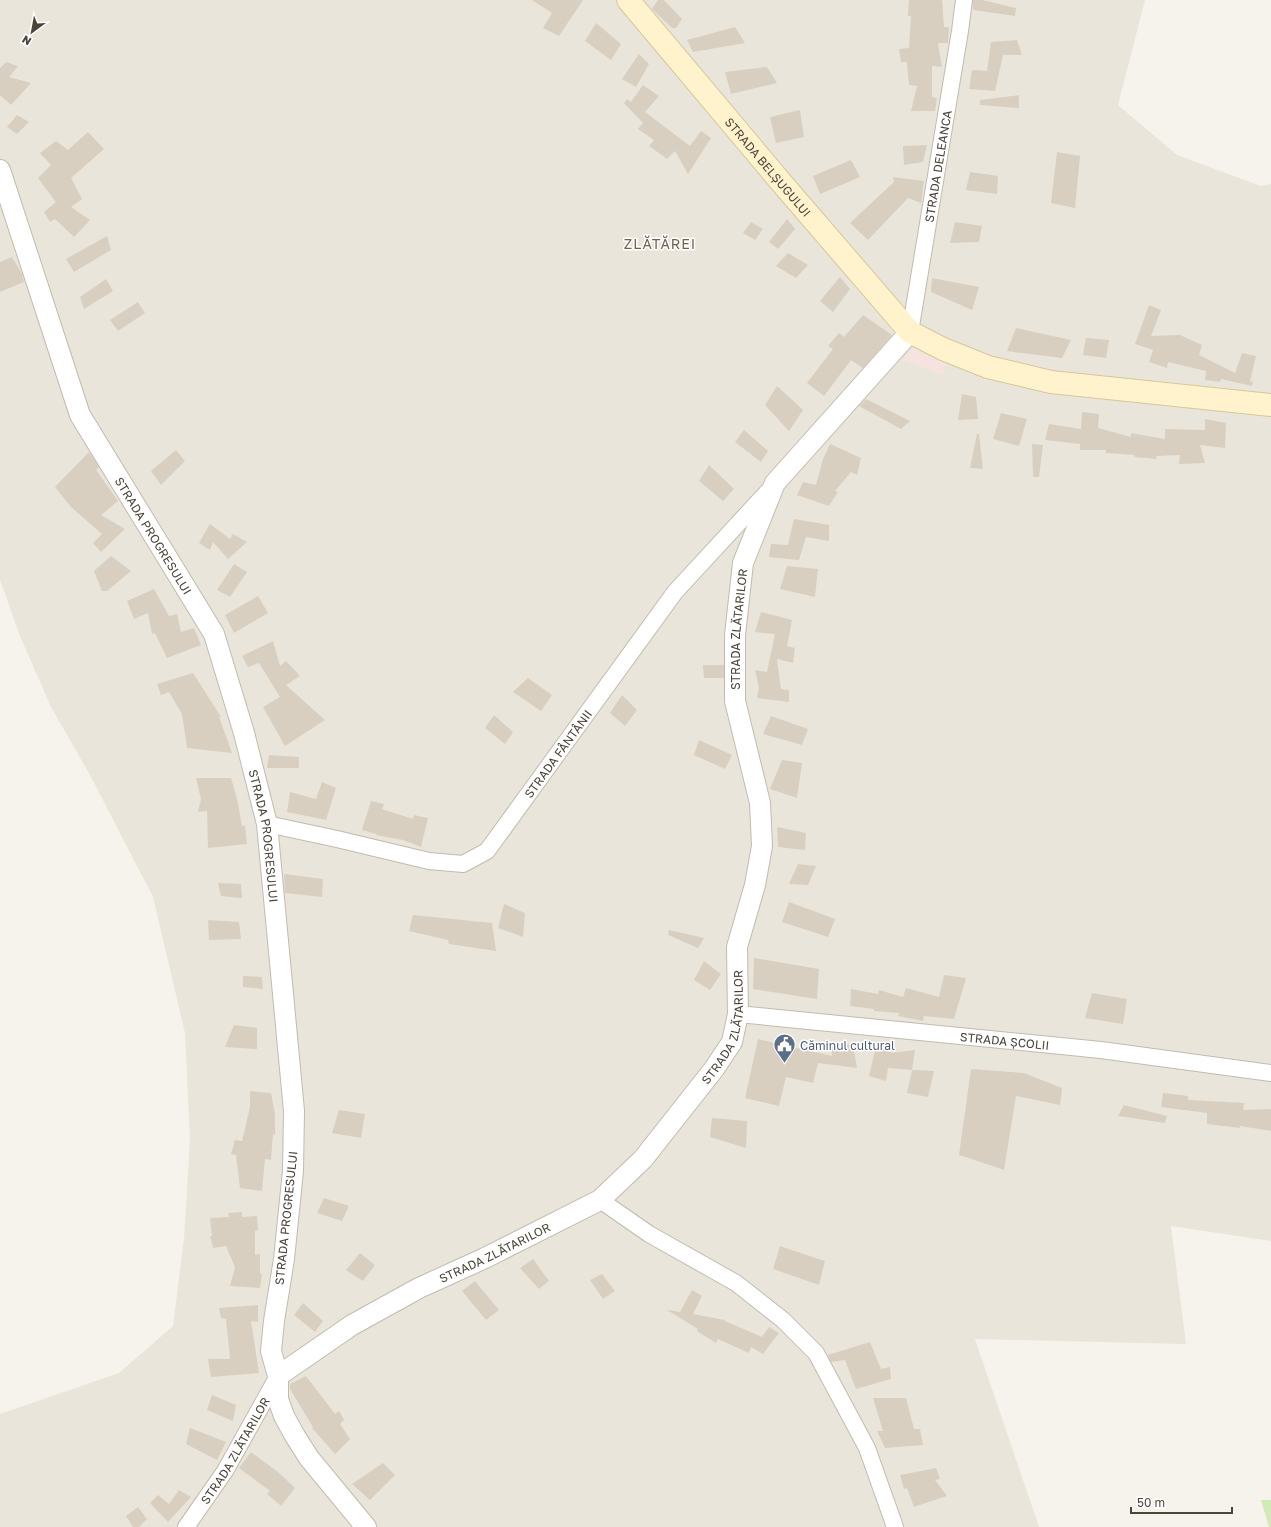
<svg xmlns="http://www.w3.org/2000/svg" width="1271" height="1527" font-family="'Golos Text',sans-serif">
  <style>
    .residential { fill: #eae5da }
    .medical { fill: #f6e3e0 }
    .green { fill: #d2eab5 }
    .building { fill: #d8cfc1 }
    .lines { fill: none; stroke-linecap: round; stroke-linejoin: round }
    .minor-casing { stroke: #c2bbae; stroke-width: 18 }
    .tertiary-casing { stroke: #c2bbae; stroke-width: 22 }
    .secondary-casing { stroke: #d6c79b; stroke-width: 24 }
    .minor { stroke: #fff; stroke-width: 16 }
    .tertiary { stroke: #fff; stroke-width: 20 }
    .secondary { stroke: #fff3cd; stroke-width: 22 }
    .labels { text-anchor: middle; dominant-baseline: central; stroke-width: 3; stroke-linejoin: round; paint-order: stroke }
    .street-label { font-size: 12px; fill: #4b4439; stroke: #fff }
    .service-label { font-size: 12px; fill: #4e5e75; stroke: #fff; text-anchor: start }
    .quarter-label { font-size: 14px; letter-spacing: 1px; fill: #6e6250; stroke: #fff }
  </style>
  <rect width="100%" height="100%" fill="#f6f3ec"/>
  <path class="residential" d="M0,0h1145l-27,105 59,50 84,31 10,-2v1057l-100,-15 15,118 -211,-5 64,188h-1039v-113l119,-41 54,-47 11,-88 6,-98 -5,-107 -32,-136 -63,-122 -39,-68 -31,-71 -20,-56z"/>
  <path class="medical" d="M914,345l33,15 -5,15 -39,-15z"/>
  <path class="green" d="M1261,1500h10v27h-2z"/>
  <g class="building">
    <path d="M532,0h51l-24,36 -16,-8 9,-15z"/>
    <path d="M658,0h6l18,19 -6,9h-4l-20,-19z"/>
    <path d="M909,0h33l2,27h5l-1,16h-10l4,24 -10,-1v31l5,1 -2,13h-24l6,-25 -8,-1 -2,-23h-6l-2,-13 10,-1 2,-32h-3z"/>
    <path d="M973,0h9l34,8 -1,8 -42,-6z"/>
    <path d="M596,23l25,21 -10,16 -26,-19z"/>
    <path d="M735,27l10,16 -52,9 -6,-12z"/>
    <path d="M1017,40l5,15h-19l-8,36 -26,-2 3,-19 15,1 4,-29z"/>
    <path d="M639,54l10,10 -13,23 -14,-8z"/>
    <path d="M6,62l12,4 -9,11 22,6 -20,22 -11,-10v-27z"/>
    <path d="M767,67l10,16 -46,11 -6,-22z"/>
    <path d="M643,85l16,11 -14,16 45,34 11,-15 10,7 -23,36 -13,-23 -8,8 -18,-13 5,-6 -16,-11 5,-6 -19,-20 3,-4 4,3z"/>
    <path d="M1019,95v13l-39,-3v-5z"/>
    <path d="M800,110l4,27 -28,6 -6,-26z"/>
    <path d="M17,115l12,7 -12,12 -10,-7z"/>
    <path d="M88,132l16,17 -33,29 11,21 -11,8 19,13 -16,17 -19,-18 -5,3 -6,-10 12,-10 -18,-24 13,-13 -11,-12 16,-12 12,9z"/>
    <path d="M927,145l-4,17 -19,3 -1,-19z"/>
    <path d="M1057,152l23,4 -5,52 -24,-5z"/>
    <path d="M851,160l9,17 -40,17 -7,-18z"/>
    <path d="M970,172l28,4 -1,18 -31,-4z"/>
    <path d="M893,177l31,4 -3,22 -13,-5 -40,42 -18,-17 44,-41z"/>
    <path d="M787,219l8,10 -17,20 -9,-7z"/>
    <path d="M751,222l12,7 -8,11 -12,-7z"/>
    <path d="M955,222l27,4 -3,16 -29,1z"/>
    <path d="M107,236l4,14 -37,22 -8,-13z"/>
    <path d="M788,253l20,12 -12,13 -20,-12z"/>
    <path d="M12,257l10,17 2,8 -24,10v-30z"/>
    <path d="M840,277l10,12 -17,23 -13,-11z"/>
    <path d="M932,278l47,9 -7,23 -41,-18z"/>
    <path d="M106,279l7,12 -29,18 -4,-12z"/>
    <path d="M138,302l7,11 -27,18 -8,-11z"/>
    <path d="M1149,305l12,5 -10,26 29,-1 22,10 -3,10 36,18 7,-20 14,3 -6,25 3,1 -1,4 -31,-7 -1,3 -15,-2 1,-9 -38,-9 -1,6 -18,-6 4,-12 -18,-6z"/>
    <path d="M863,315l29,20 -29,33 -12,-8 -27,36 -17,-13 26,-34 -5,-3 11,-13 5,4z"/>
    <path d="M1016,328l18,4 37,8 -9,18 -55,-7z"/>
    <path d="M1086,338l23,2 -3,18 -23,-3z"/>
    <path d="M777,386l26,24 -14,21 -24,-26z"/>
    <path d="M962,394l14,3 2,22 -20,1z"/>
    <path d="M866,399l44,22 -9,8 -42,-23z"/>
    <path d="M1082,412l17,2 -1,14 33,9v-4l34,6v-10l40,1v-11l21,4 -1,25 -25,-3 5,18 -26,1 1,-9 -24,1 1,3 -22,-2 -1,-2 -28,-2v-3h-26v-6l-35,-4 4,-16 32,5z"/>
    <path d="M1001,413l26,6 -8,27 -26,-7z"/>
    <path d="M744,430l24,21 -7,11 -26,-20z"/>
    <path d="M977,434h2l4,35 -13,-1z"/>
    <path d="M830,444l31,14 -4,17 -6,-3 -16,19 3,1 -9,14 -32,-11 6,-13 13,3 7,-26z"/>
    <path d="M1032,444l11,1 -4,32h-6z"/>
    <path d="M176,450l9,11 -24,24 -10,-14z"/>
    <path d="M89,452l10,15 -3,3 22,31 -17,14 24,14 -24,23 -8,-9 9,-9 -31,-27 -16,-20z"/>
    <path d="M709,465l25,24 -11,12 -24,-20z"/>
    <path d="M794,519l35,6v16l-23,-4 -7,23 -30,-3 2,-13 17,1z"/>
    <path d="M210,524l20,15 3,-5 14,8 -19,17 -15,-17 -3,8 -11,-7z"/>
    <path d="M111,556l20,15 -24,20h-5l-8,-20z"/>
    <path d="M234,564l13,8 -17,25 -13,-7z"/>
    <path d="M787,566l31,3 -3,28 -35,-8z"/>
    <path d="M154,589l15,27 8,-2 4,18 13,-4 7,17 -34,13 -12,-25 -3,1 -4,-21 -14,6 -7,-18z"/>
    <path d="M258,596l10,17 -34,20 -9,-18z"/>
    <path d="M761,612l31,8 -5,26 8,2 -2,15 -16,-4 4,30 8,1v12l-32,-4 2,-10 -4,-18 12,2 8,-38 -20,-2z"/>
    <path d="M273,641l7,25 6,-5 14,15 -14,9 39,35 -40,26 -22,-39 17,-10 -21,-34 -11,4 -6,-11z"/>
    <path d="M703,665h21v13h-20z"/>
    <path d="M193,673l28,44h-2l13,36 -45,-5 -5,-34 -13,-22 -8,3 -4,-11z"/>
    <path d="M528,678l24,17 -11,16 -28,-19z"/>
    <path d="M622,695l15,15 -12,16 -15,-13z"/>
    <path d="M494,715l19,17 -8,12 -20,-16z"/>
    <path d="M771,716l37,13 -6,16 -39,-11z"/>
    <path d="M699,740l33,15 -7,14 -31,-14z"/>
    <path d="M269,755l30,2v11h-32z"/>
    <path d="M782,760l20,3 -5,35 -27,-9z"/>
    <path d="M196,778h35l6,21 5,27h3l2,18 -39,4 -1,-37 -9,1 3,-13z"/>
    <path d="M322,782l14,6 -10,32 -39,-8 3,-20 26,7z"/>
    <path d="M371,801l13,3 -2,5 31,10 1,-4 14,3 -7,29 -18,-7 -27,-5 1,-1 -15,-4z"/>
    <path d="M777,827l29,6 -1,17 -27,-3z"/>
    <path d="M798,864l18,2 -8,19 -19,-1z"/>
    <path d="M284,874l39,5 -1,18 -37,-4z"/>
    <path d="M218,883l23,1 1,14 -21,-2z"/>
    <path d="M789,902l46,17 -7,18 -46,-15z"/>
    <path d="M504,904l21,9 -2,24 -25,-9z"/>
    <path d="M413,915l79,8 4,28 -47,-7 -1,-4 -39,-9z"/>
    <path d="M208,920l31,2 2,17 -32,1z"/>
    <path d="M669,930l35,8 -6,10 -30,-13z"/>
    <path d="M754,958l65,11 -2,30 -64,-10z"/>
    <path d="M704,961l17,13 -11,16 -16,-10z"/>
    <path d="M944,975l22,3 -12,41 -30,-3 -1,5 -25,-5 1,-3 -25,-2v-2l-24,-3 1,-17 27,5 1,-4 24,7 3,-9 33,9z"/>
    <path d="M243,976l19,1 1,12 -20,-2z"/>
    <path d="M1092,993l35,6 -4,25 -38,-6z"/>
    <path d="M234,1025l23,3v21l-32,-2z"/>
    <path d="M758,1039l74,17v-13l21,2 4,23 -39,-5 -5,20 -27,-6 -7,29 -34,-8z"/>
    <path d="M891,1049v4l24,-3 -3,20 -24,-2 -2,13 -17,-5 6,-26z"/>
    <path d="M971,1069l53,4 38,15 -2,17 -44,-9 -12,74 -45,-15z"/>
    <path d="M912,1070l22,1 -6,26 -21,-4z"/>
    <path d="M250,1091l21,2 4,22v20l-2,-1 -2,26 -6,-1 -3,32 -22,-3 -4,-33 -5,-1 4,-14 7,1 8,-34z"/>
    <path d="M1163,1093l25,3v4l56,3 -1,7 28,-1v22l-31,-5v2l-33,-4v-11l-46,-6z"/>
    <path d="M1124,1105l43,11 -2,7 -47,-7z"/>
    <path d="M339,1110l26,4 -4,24 -29,-5z"/>
    <path d="M712,1118l35,3 -1,27 -36,-11z"/>
    <path d="M324,1198l25,8 -7,15 -25,-8z"/>
    <path d="M242,1212v5l15,-1 1,14 -3,1v24l5,-1v20h2l-2,14 -30,-2 5,-19 -9,-21 -13,2 -3,-12h2l-2,-18 19,-1 -1,-4z"/>
    <path d="M780,1246l45,15 -6,24 -46,-16z"/>
    <path d="M360,1253l15,12 -12,16 -17,-11z"/>
    <path d="M533,1259l16,22 -10,8 -19,-21z"/>
    <path d="M602,1274l13,17 -12,8 -13,-19z"/>
    <path d="M475,1281l24,29 -13,10 -24,-29z"/>
    <path d="M692,1290l10,6 -9,18 32,6v1l37,16 7,-10 10,6 -16,21 -12,-7 -2,6 -31,-14 -2,4 -19,-12 1,-2 -31,-19 13,2z"/>
    <path d="M303,1303l20,18 -8,11 -21,-17z"/>
    <path d="M258,1305v17l-7,-1 8,52 -48,4 -3,-18h22l-4,-40 -5,-1 -2,-10z"/>
    <path d="M870,1342l11,27 9,-2 1,12 -35,10 -11,-29 -14,2 -3,-7z"/>
    <path d="M306,1376l29,38 4,-3 5,9 -4,4 10,15 -15,15 -23,-26 1,-1 -23,-38v-5z"/>
    <path d="M212,1395l24,10 -3,16 -26,-11z"/>
    <path d="M873,1398h33l8,31h6l3,16 -38,3 -8,-17h6z"/>
    <path d="M190,1428l36,14 -9,18 -31,-16z"/>
    <path d="M251,1452l27,20 17,16 -14,18 -14,-12 3,-3 -31,-23z"/>
    <path d="M383,1463l12,12 -25,25 -18,-16z"/>
    <path d="M936,1468l4,11 -5,1 12,16 -33,11 -7,-19 -3,1 -4,-14z"/>
    <path d="M179,1490l12,7 -23,25 -18,-19 8,-8 11,9z"/>
    <path d="M138,1507l9,12 -8,8h-6l-7,-11z"/>
  </g>
  <g class="lines">
    <defs>
      <g id="minor">
        <path id="s1" d="M910,332l50,-301 4,-31"/>
        <path id="s2" d="M267,824l70,15 92,22 34,3 24,-13 188,-259 95,-103"/>
        <path id="s3" d="M738,1014l363,36 170,23"/>
        <path d="M600,1200l49,34 87,49 47,37 33,33 51,95 28,79"/>
        <path id="s4" d="M186,1527l39,-56 53,-95"/>
      </g>
      <g id="tertiary">
        <path id="s5" d="M0,170l80,245 134,219 30,99 23,91 27,287 -1,60 -9,88 -10,62 -3,30 7,25v23l6,17 11,20 14,22 57,69"/>
        <path id="s6" d="M278,1376l74,-51 67,-37 66,-30 115,-58 43,-41 71,-90 18,-27 6,-28 -1,-67 18,-62 7,-39 -2,-43 -25,-102v-66l8,-72 32,-80 135,-151"/>
      </g>
      <g id="secondary">
        <path id="s7" d="M628,0l152,181 130,151 33,17 45,18 63,15 220,23"/>
      </g>
    </defs>
    <use href="#minor" class="minor-casing"/>
    <use href="#tertiary" class="tertiary-casing"/>
    <use href="#secondary" class="secondary-casing"/>
    <use href="#minor" class="minor"/>
    <use href="#tertiary" class="tertiary"/>
    <use href="#secondary" class="secondary"/>
  </g>
  <defs>
    <symbol id="civic-pin" viewBox="-11 -11 22 30"><path d="M0 17L-7.5 6A9.5 9.5 0 1 1 7.5 6Z" fill="#5c6f8a" stroke="#fff"/><path d="M-.6-6.5H3V-4.5H.6V-3L4-1V1h2V6H-6V1h2V-1L-.6-3ZM-1.2 2.5V6h2.4V2.5Z" fill="#fff"/></symbol>
  </defs>
  <g fill-rule="evenodd">
    <use href="#civic-pin" x="772" y="1032" width="25" height="34"/>
  </g>
  <g class="labels">
    <g class="street-label">
      <text stroke="none"><textPath href="#s1" startOffset="168">STRADA DELEANCA</textPath></text>
      <text stroke="none"><textPath href="#s7" startOffset="218">STRADA BELȘUGULUI</textPath></text>
      <text stroke="none"><textPath href="#s5" startOffset="399">STRADA PROGRESULUI</textPath></text>
      <text stroke="none"><textPath href="#s6" startOffset="994">STRADA ZLĂTARILOR</textPath></text>
      <text stroke="none"><textPath href="#s2" startOffset="348">STRADA FÂNTÂNII</textPath></text>
      <text stroke="none"><textPath href="#s5" startOffset="723">STRADA PROGRESULUI</textPath></text>
      <text stroke="none"><textPath href="#s6" startOffset="586">STRADA ZLĂTARILOR</textPath></text>
      <text stroke="none"><textPath href="#s3" startOffset="268">STRADA ȘCOLII</textPath></text>
      <text transform="translate(286 1218) rotate(-84)">STRADA PROGRESULUI</text>
      <text stroke="none"><textPath href="#s6" startOffset="250">STRADA ZLĂTARILOR</textPath></text>
      <text stroke="none"><textPath href="#s4" startOffset="91">STRADA ZLĂTARILOR</textPath></text>
    </g>
    <g class="service-label">
      <text x="800" y="1045">Căminul cultural</text>
    </g>
    <g class="quarter-label">
      <text x="660" y="243">ZLĂTĂREI</text>
    </g>
  </g>
  <g transform="translate(32 32) rotate(212)" stroke="#ffffff" stroke-width="3" paint-order="stroke">
  <path d="M0-3L7 15L0 10L-7 15Z" fill="#4b4439"/>
  <text y="-6" font-size="11" font-weight="bold" text-anchor="middle" fill="#4b4439">N</text>
  </g>
  <path d="M1131 1507v6h101v-6" fill="none" stroke="#4b4439" stroke-width="2"/>
  <text x="1137" y="1507" font-size="12" fill="#4b4439" stroke="#ffffff" stroke-width="3" paint-order="stroke">50 m</text>
</svg>
